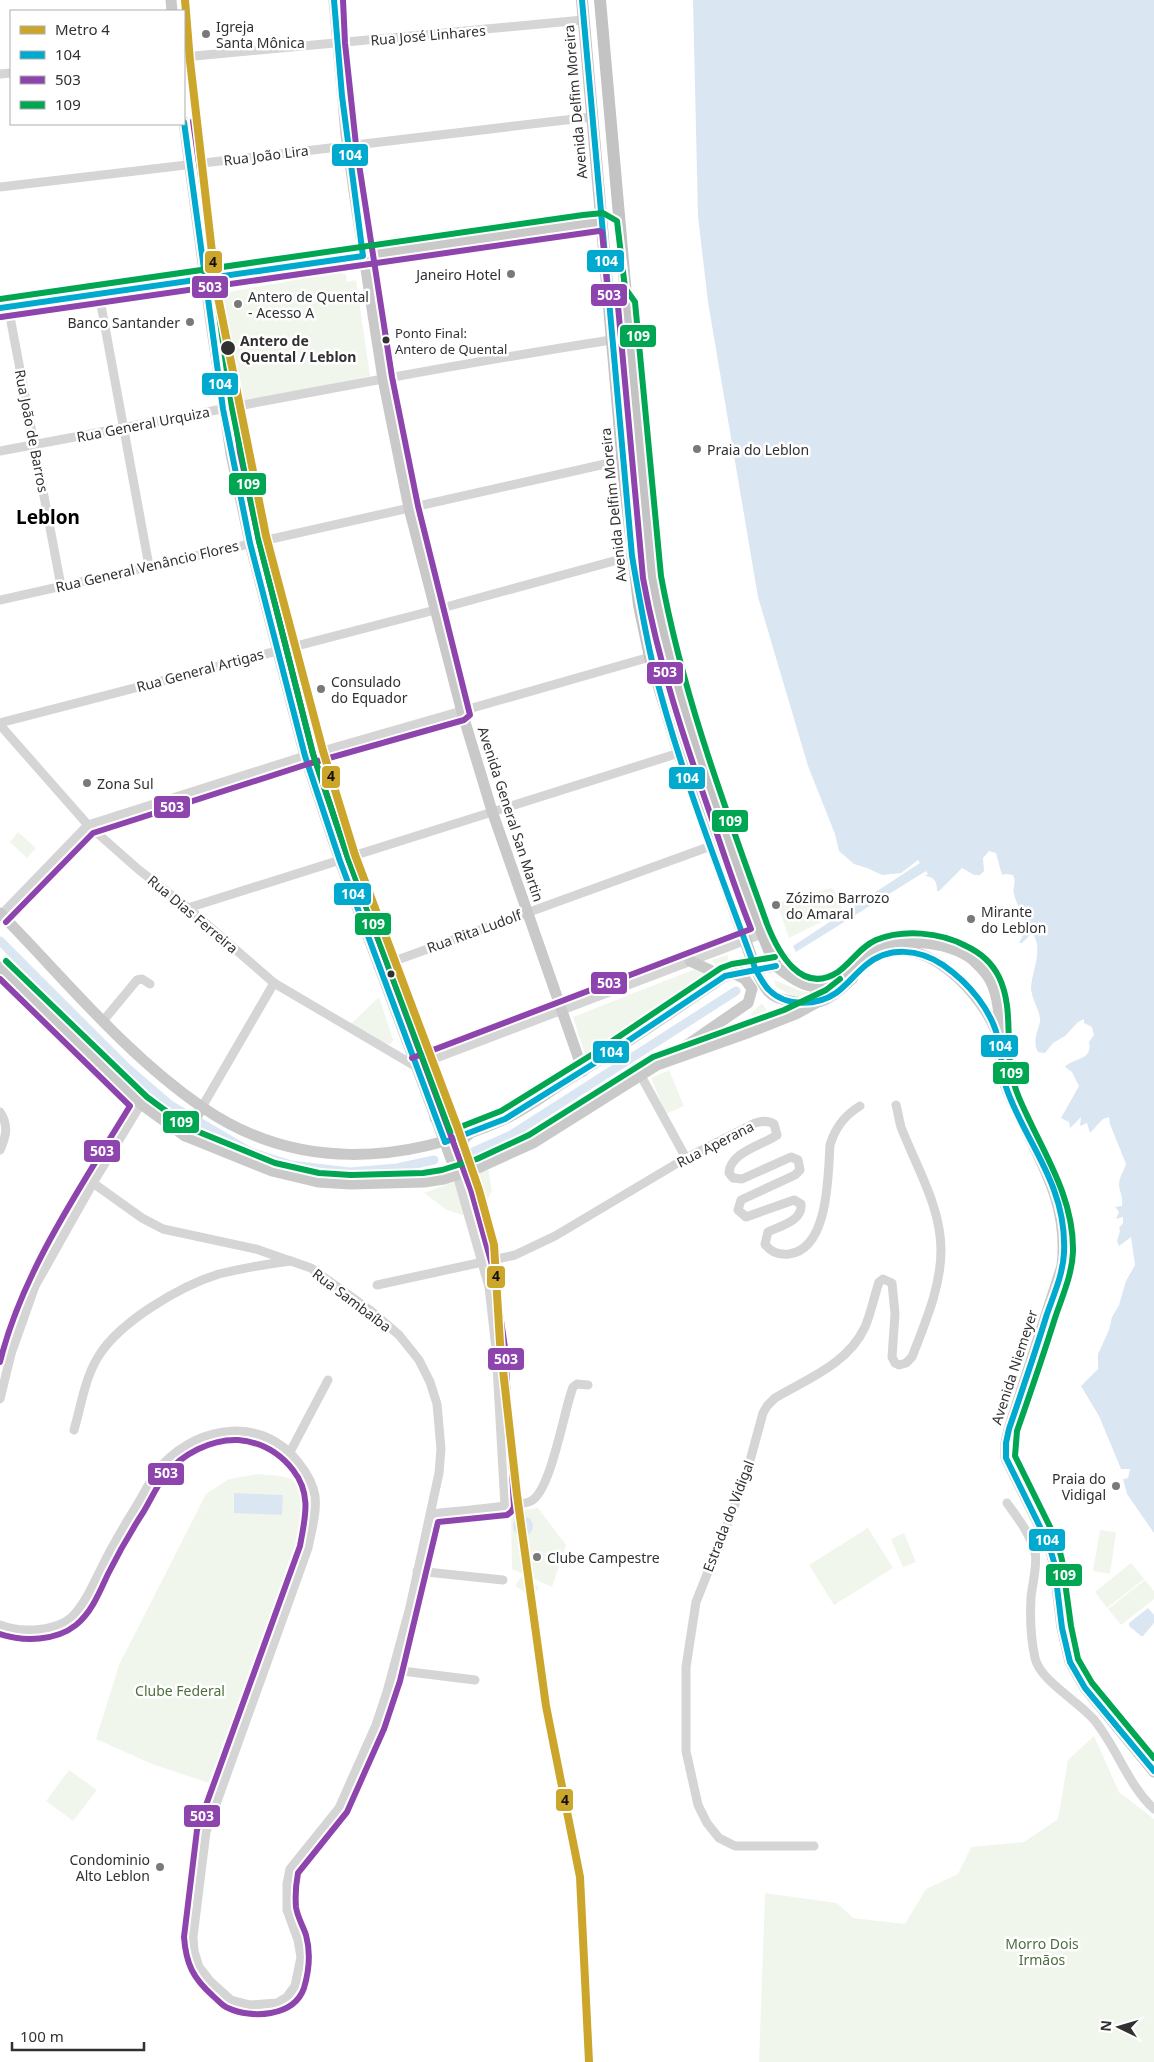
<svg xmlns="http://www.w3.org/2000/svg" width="1154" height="2062" font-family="'Noto Sans',sans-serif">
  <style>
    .green { fill: #f1f6ed }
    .water { fill: #dbe6f3 }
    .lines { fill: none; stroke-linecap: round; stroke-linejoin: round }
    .canal { stroke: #dbe6f3; stroke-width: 9 }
    .minor { stroke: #d5d5d5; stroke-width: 9 }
    .major { stroke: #c9c9c9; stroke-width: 11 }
    .highway { stroke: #c3c3c3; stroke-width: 12 }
    .bus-1-casing { stroke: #fff; stroke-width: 10 }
    .bus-2-casing { stroke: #fff; stroke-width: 10 }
    .bus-3-casing { stroke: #fff; stroke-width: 10 }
    .bus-1 { stroke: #00a9ce; stroke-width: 6 }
    .bus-2 { stroke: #8e44ad; stroke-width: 6 }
    .bus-3 { stroke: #00a651; stroke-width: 6 }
    .metro-1-casing { stroke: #fff; stroke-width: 11 }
    .metro-1 { stroke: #cca52b; stroke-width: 8 }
    .poi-dot { fill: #797979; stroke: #fff; stroke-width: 2 }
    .bus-dot { fill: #313131; stroke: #fff; stroke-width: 2 }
    .labels { text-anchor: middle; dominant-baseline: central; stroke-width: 5; stroke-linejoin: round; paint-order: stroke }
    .bus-label { font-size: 13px; fill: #313131; stroke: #fff; text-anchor: start }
    .poi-label { font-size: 14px; fill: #313131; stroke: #fff; text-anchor: start }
    .street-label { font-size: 14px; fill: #313131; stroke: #fff }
    .stop-label { font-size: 14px; font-weight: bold; fill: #313131; stroke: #fff; text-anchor: start }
    .park-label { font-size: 14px; fill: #4d6e3d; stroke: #fff }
    .district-label { font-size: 19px; font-weight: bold; fill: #000; stroke: #fff }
    .line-badge { stroke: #fff; stroke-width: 2 }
    .badge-label { font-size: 14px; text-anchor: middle; font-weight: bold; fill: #fff }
    .pale-badge-label { font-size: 14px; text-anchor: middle; font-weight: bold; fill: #111 }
  </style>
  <rect width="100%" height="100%" fill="#fff"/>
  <g class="green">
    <path d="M338,272l8,3 1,7 9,-2 14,96 -137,29 -15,-111z"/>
    <path d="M18,832l18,16 -9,10 -17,-16z"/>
    <path d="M831,888l3,2 9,21 -54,27 -12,-35z"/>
    <path d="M728,955l1,12 -12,8 -2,-11 -4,-4z"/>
    <path d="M695,969l7,2 4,8 -3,8 -117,70 -13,-40z"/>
    <path d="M774,980l27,11 22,4c-20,6 -29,2 -47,-8z"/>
    <path d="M379,997l14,43 -2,4h-4l-38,-18z"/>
    <path d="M761,1004l2,1 6,9v4l-13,3 -5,-7z"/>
    <path d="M669,1070l15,36 -18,8 -15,-36z"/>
    <path d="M488,1169l4,22 -11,21 -18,3 -16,-5 -23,-17z"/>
    <path d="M257,1474c31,3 46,0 50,37l-89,275 -66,-22 -56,-25 23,-74 87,-171 23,-15z"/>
    <path d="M538,1508l28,37 -14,42 -40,-18 -1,-58z"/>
    <path d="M868,1528l25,40 -59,37 -25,-40z"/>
    <path d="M1100,1530l16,2 -6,42 -17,-3z"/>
    <path d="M904,1533l12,29 -13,5 -12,-28z"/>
    <path d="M1131,1563l13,16 -37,29 -12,-16z"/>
    <path d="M521,1577l18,10 -6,10 -18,-11z"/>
    <path d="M1145,1580l9,11v8l-33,26 -13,-16z"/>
    <path d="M1094,1736l25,56 35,27v243h-395l6,-169 72,10 16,15 52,6 21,-35 32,-15 13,-27 53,-5 34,-23 10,-59z"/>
    <path d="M69,1770l28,20 -24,31 -27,-20z"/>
  </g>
  <g class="water">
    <path d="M693,0h461v1533l-27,-39 -4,-15 5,-1 2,-9h-9l-22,-53 -18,-30 17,-17v-15l11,-24 3,-13 7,-12 7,-24 9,-16 -4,-28 -12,9 -2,-5 3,-10 -1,-3 4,-5v-6l-7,2 3,-7 -4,-5 7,-1c1,-9 -2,-13 -3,-21 0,-8 5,-14 7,-21l-16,-40 -1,-7 -6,2 -13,14 -3,-10 -7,3 1,-9 -11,11 -1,-6 -8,-4 18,-32 -7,-14 -7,-5c9,-10 28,-6 24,-25l5,-7 -2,-8 -8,-4v-4l-6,3 -13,14 -12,7 -8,10 -7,-1c-6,-11 0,-20 2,-31 1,-9 -9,-22 -9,-34 1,-15 13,-40 1,-54l-10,10h-3c15,-27 1,-25 -5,-49 -2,-7 3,-11 -1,-19l-7,-1 -4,1 -6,-22 -7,-2 -6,7 1,13 -4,4h-6l-12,-7 -23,23h-2c0,-9 -2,-14 -12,-15l3,-2 -2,-3 -130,81 -3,-6 127,-83 -2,-3 -17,13 -19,2 -15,-7 -13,-4 -15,-13 -4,-17 -27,-68 -50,-169 -50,-295 -10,-86z"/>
    <path d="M234,1493l49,2 -1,20 -48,-2z"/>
    <circle cx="523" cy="1526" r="10"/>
    <path d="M1148,1608l6,7v8l-11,13h-2l-12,-10v-3z"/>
  </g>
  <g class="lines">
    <g class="canal">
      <path d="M0,941l127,127 43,37 80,47 41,13 59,7 47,-4 37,-8"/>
      <path d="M468,1154l43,-19 225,-144"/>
    </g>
    <g class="minor">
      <path d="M184,57l399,-37"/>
      <path d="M0,74l11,-1"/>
      <path d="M0,187l591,-70"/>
      <path d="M99,294l50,272"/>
      <path d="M8,306l53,280"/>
      <path d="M0,451c204,-38 407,-79 611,-111"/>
      <path d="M0,600l605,-136 27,-12 7,-10"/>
      <path d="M0,723l435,-113 197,-54"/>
      <path d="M0,725l88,100 51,45 49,38 86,75 141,83 347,-132"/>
      <path d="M188,908l491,-155"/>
      <path d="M2,914l86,-89 217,-69 345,-99"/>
      <path d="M378,967l333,-121"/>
      <path d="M103,1021l34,-41 5,-1 8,5"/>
      <path d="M640,1074l46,84"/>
      <path d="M202,1107l72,-124"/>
      <path d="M0,1112c9,13 6,25 0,38"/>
      <path d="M457,1175l32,112 7,62 9,157"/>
      <path d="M377,1285l138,-30 40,-19 131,-78 69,-35c7,-2 13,-3 19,1l3,11c-14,10 -47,17 -48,38l4,5 9,1 49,-22 7,3 2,10 -5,5 -54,25 -3,10 8,7 48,-17 7,4c2,17 -21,22 -33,28l-3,12c5,8 14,11 24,10 40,-5 39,-80 41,-109 5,-17 15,-30 30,-39"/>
      <path d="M0,1399l11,-45 24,-68 58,-103 48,-79"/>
      <path d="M74,1430c7,-24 11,-52 24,-73 21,-35 82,-71 121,-83 24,-6 48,-10 72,-13"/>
      <path d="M290,1452l38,-72"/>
      <path d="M1007,1503c10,14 24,32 28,49 3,12 -3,33 -4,46 -1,19 0,42 4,60 5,23 45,44 60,63 22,27 33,64 59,88"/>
      <path d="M431,1514c27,-3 55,-5 81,-9 6,-1 14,-1 19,-4 20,-10 33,-91 42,-114l4,-3 11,1"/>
      <path d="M417,1571l86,9"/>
      <path d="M0,1625c19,8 56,7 72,-8 14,-14 22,-35 31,-52 10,-21 22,-40 34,-60 8,-13 15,-29 26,-41 38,-40 100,-47 135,-2 8,10 15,21 17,34 2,17 -4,36 -7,52l-102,284 -13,105 1,14 5,16 11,14 21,19 19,5 27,-2 10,-6 8,-11 6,-29 -3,-17 -11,-30v-26l3,-15 49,-61 37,-83 11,-33 23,-85 29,-134 2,-24 -4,-45 -7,-22 -11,-22 -20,-25 -28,-24 -60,-43 -55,-19 -93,-20 -21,-11 -49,-35"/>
      <path d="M394,1670l81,10"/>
      <path d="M814,1846h-79l-16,-8 -12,-15 -9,-18 -12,-54v-84l10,-65 49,-123 18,-66 4,-7 8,-8c32,-19 73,-34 90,-71 6,-14 9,-30 14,-45l4,-3 9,4 3,31 -3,43 3,6 4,2 7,-2 6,-6c13,-34 29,-70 29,-107 0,-43 -25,-84 -40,-123 -2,-7 -3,-15 -5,-22"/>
    </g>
    <g class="major">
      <path d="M171,0l1,11"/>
      <path d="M334,0l12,135 10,70 27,174 26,129 53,204 30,99 91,260"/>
      <path d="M184,122l28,208 19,124 19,89 55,213 35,105 117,314"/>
      <path d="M0,308l601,-86"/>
      <path d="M0,913c65,66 125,141 202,194 94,65 201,57 301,13 22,-10 43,-26 63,-39 54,-33 106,-69 159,-105l8,-3 43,-7c25,21 46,31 74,7 6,-5 12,-13 19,-18 25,-19 79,-15 104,5 6,6 13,12 17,20 17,32 3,78 18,112 26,61 62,105 54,174l-53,163 -3,14v15l43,87 5,17 8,66 8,34 15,26 69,84"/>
      <path d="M887,953c44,-14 95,42 109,78"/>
      <path d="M690,961l20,9 3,10 -1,5"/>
      <path d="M0,967l57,54 47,49 37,34 44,32 87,35 46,11 33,2 73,-2 20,-3 36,-12 53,-24 124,-78 93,-33 46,-18 20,-11"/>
      <path d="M755,968c4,8 8,18 14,24 5,5 15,8 22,9 29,7 41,-3 62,-23"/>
      <path d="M671,1056l77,-53 4,-14 -7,-10 -12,-6"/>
      <path d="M435,1118l16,9 18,6"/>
      <path d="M469,1134l-9,9 1,8 6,13 13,3"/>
      <path d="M185,1136l17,-29"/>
    </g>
    <g class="highway">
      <path d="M582,0l42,477 15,128 11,52 29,96 76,215"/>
      <path d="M600,0l48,545c10,97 42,188 74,279 17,47 33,96 54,142"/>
    </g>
    <defs>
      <g id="bus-1">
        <path d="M582,0l50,556c6,35 12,70 20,105 26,105 66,206 103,307 4,8 8,16 14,22 17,17 48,16 67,3 11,-8 19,-19 30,-28 23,-19 53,-16 77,0 26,18 50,46 56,78 3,15 2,30 7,44 12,36 35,67 48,103 7,19 11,42 10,63 -1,21 -10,41 -17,61 -12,39 -25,77 -38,115l-3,14v15l43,87 5,17 8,66 8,34 15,26 69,83"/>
        <path d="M184,122l39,287 27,134 55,213 35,105 105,281"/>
        <path d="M0,308l363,-52 -21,-160 -8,-96"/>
        <path d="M445,1142l60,-23 93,-58 127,-85 51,-10"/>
      </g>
      <g id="bus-2">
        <path d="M1,317l584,-84 14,-2 3,1 6,62 10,12 25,272c15,84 42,164 70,244 12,36 24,72 38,107l-339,129"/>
        <path d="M6,922l87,-89 215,-69 156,-44 6,-5 -52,-209 -26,-129 -36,-232 -11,-102 -2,-43"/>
        <path d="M0,979l130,127c-48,79 -108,166 -130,256"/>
        <path d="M0,1634c24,8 56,7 76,-9 16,-13 24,-34 32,-51 11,-22 23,-43 36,-63 7,-12 13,-25 21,-36 17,-21 46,-36 73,-35 23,2 41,12 55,30 19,24 12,48 7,76l-103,284 -13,107c2,27 9,41 29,59 5,4 9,10 15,12 23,11 66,9 76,-20 5,-17 7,-35 2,-53 -3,-9 -9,-19 -10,-28 -1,-12 0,-23 2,-34l49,-61 37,-83 16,-48 38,-159 69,-7 4,-3 3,-5 -9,-159 -11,-76 -23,-82 -123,-332 -35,-104 -54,-213 -19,-89 -47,-331"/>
      </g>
      <g id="bus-3">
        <path d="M214,277l18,131 27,133 54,213 35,104 102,273 51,-20 92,-57 128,-86 11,-4 43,-7"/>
        <path d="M0,299l583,-84 20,-2 14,8 8,67 10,14 26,274c22,120 65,234 106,348 11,28 34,72 71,48 14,-10 22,-25 38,-32 27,-11 64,-8 90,6 13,6 26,17 33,31 14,29 7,63 12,95 4,21 15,41 24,60 19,38 39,76 38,120 -1,23 -11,45 -18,66 -12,38 -25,76 -38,113l-2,25 42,85 5,19 9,66 7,33 14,24 62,75"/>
        <path d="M6,961l141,136 42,31 86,35 44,10 32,2 72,-2 19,-3 35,-11 52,-24 124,-78 131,-47 42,-20 14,-11"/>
      </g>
    </defs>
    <use href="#bus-1" class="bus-1-casing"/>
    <use href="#bus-2" class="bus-2-casing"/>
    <use href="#bus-3" class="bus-3-casing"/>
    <use href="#bus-1" class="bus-1"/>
    <use href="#bus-2" class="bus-2"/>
    <use href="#bus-3" class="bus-3"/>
    <defs>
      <path id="metro-1" d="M185,0l5,61 26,226 50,249 57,215 32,104 102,271 22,64 15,55 6,98 17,152 29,211 34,171 9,185"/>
    </defs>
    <use href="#metro-1" class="metro-1-casing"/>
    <use href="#metro-1" class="metro-1"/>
  </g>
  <g class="poi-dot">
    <circle cx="206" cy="34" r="5"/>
    <circle cx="511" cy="274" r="5"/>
    <circle cx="238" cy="304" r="5"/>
    <circle cx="190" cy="322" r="5"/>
    <circle cx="697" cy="449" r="5"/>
    <circle cx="321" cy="689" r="5"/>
    <circle cx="87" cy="783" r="5"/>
    <circle cx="776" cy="905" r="5"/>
    <circle cx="971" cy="919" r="5"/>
    <circle cx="1116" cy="1486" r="5"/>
    <circle cx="537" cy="1557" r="5"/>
    <circle cx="160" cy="1867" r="5"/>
  </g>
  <g class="bus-dot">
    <circle cx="386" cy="340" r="4.5"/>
    <circle cx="228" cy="348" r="8"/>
    <circle cx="391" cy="974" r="4.5"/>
  </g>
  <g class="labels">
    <g class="bus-label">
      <text x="395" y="333">Ponto Final:<tspan x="395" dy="16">Antero de Quental</tspan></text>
    </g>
    <g class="poi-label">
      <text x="216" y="26">Igreja<tspan x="216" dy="16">Santa Mônica</tspan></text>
      <text x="501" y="274" text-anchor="end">Janeiro Hotel</text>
      <text x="248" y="296">Antero de Quental<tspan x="248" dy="16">- Acesso A</tspan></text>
      <text x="180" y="322" text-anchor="end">Banco Santander</text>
      <text x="707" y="449">Praia do Leblon</text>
      <text x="331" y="681">Consulado<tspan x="331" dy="16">do Equador</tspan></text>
      <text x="97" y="783">Zona Sul</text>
      <text x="786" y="897">Zózimo Barrozo<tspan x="786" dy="16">do Amaral</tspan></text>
      <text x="981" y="911">Mirante<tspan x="981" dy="16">do Leblon</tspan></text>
      <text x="1106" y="1478" text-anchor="end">Praia do<tspan x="1106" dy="16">Vidigal</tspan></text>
      <text x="547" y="1557">Clube Campestre</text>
      <text x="150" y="1859" text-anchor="end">Condominio<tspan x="150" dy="16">Alto Leblon</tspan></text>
    </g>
    <g class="street-label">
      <text transform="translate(428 35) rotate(-5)">Rua José Linhares</text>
      <text transform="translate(575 102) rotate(-95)">Avenida Delfim Moreira</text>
      <text transform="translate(266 155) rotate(-7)">Rua João Lira</text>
      <text transform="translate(143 424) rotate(-11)">Rua General Urquiza</text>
      <text transform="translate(32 431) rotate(79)">Rua João de Barros</text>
      <text transform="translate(613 505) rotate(-96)">Avenida Delfim Moreira</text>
      <text transform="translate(147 566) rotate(-13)">Rua General Venâncio Flores</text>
      <text transform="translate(200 670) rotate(-15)">Rua General Artigas</text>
      <text transform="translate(511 814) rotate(72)">Avenida General San Martin</text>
      <text transform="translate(193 914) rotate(40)">Rua Dias Ferreira</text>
      <text transform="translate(474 931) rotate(-20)">Rua Rita Ludolf</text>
      <text transform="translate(715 1144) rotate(-27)">Rua Aperana</text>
      <text transform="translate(352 1300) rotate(37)">Rua Sambaíba</text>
      <text transform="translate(1014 1367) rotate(-72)">Avenida Niemeyer</text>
      <text transform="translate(728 1516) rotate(-69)">Estrada do Vidigal</text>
    </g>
    <g class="stop-label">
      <text x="240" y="340">Antero de<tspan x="240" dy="16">Quental / Leblon</tspan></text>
    </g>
    <g class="park-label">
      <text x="180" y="1690">Clube Federal</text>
      <text x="1042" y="1943">Morro Dois<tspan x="1042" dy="16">Irmãos</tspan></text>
    </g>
    <g class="district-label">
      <text x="48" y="517">Leblon</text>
    </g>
  </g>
  <g class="line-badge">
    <rect x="331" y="143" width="38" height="24" rx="5" fill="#00a9ce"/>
    <rect x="586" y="249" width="39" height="24" rx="5" fill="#00a9ce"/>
    <rect x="204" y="250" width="19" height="24" rx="5" fill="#cca52b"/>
    <rect x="191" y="275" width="38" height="24" rx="5" fill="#8e44ad"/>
    <rect x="590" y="283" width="38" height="24" rx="5" fill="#8e44ad"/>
    <rect x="619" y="324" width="38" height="24" rx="5" fill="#00a651"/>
    <rect x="201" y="372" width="38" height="24" rx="5" fill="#00a9ce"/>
    <rect x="228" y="472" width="39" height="24" rx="5" fill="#00a651"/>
    <rect x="646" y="661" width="38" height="24" rx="5" fill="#8e44ad"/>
    <rect x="321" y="765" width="20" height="24" rx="5" fill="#cca52b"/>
    <rect x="668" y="766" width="38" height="24" rx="5" fill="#00a9ce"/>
    <rect x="153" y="795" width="38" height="24" rx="5" fill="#8e44ad"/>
    <rect x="711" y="809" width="38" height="24" rx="5" fill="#00a651"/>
    <rect x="333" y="882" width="39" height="24" rx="5" fill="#00a9ce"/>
    <rect x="354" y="912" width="38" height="24" rx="5" fill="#00a651"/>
    <rect x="590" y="971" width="38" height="24" rx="5" fill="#8e44ad"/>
    <rect x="980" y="1034" width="39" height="24" rx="5" fill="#00a9ce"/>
    <rect x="592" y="1040" width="38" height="24" rx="5" fill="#00a9ce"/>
    <rect x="992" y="1061" width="38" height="24" rx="5" fill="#00a651"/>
    <rect x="162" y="1110" width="38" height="24" rx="5" fill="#00a651"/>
    <rect x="83" y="1139" width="38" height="24" rx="5" fill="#8e44ad"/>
    <rect x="486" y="1265" width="20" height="24" rx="5" fill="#cca52b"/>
    <rect x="487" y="1347" width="38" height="24" rx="5" fill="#8e44ad"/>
    <rect x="147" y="1462" width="38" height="24" rx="5" fill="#8e44ad"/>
    <rect x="1028" y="1528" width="38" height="24" rx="5" fill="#00a9ce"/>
    <rect x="1045" y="1563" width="38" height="24" rx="5" fill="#00a651"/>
    <rect x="555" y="1788" width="19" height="24" rx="5" fill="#cca52b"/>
    <rect x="183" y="1804" width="38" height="24" rx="5" fill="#8e44ad"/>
  </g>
  <g class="badge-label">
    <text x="350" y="160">104</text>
    <text x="606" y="266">104</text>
    <text x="210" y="292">503</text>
    <text x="609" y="300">503</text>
    <text x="638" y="341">109</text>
    <text x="220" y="389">104</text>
    <text x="248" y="489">109</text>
    <text x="665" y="677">503</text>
    <text x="687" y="783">104</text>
    <text x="172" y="812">503</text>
    <text x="730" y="826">109</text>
    <text x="353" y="899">104</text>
    <text x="373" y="929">109</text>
    <text x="609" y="988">503</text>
    <text x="1000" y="1051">104</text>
    <text x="611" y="1057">104</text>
    <text x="1011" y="1078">109</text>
    <text x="181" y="1127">109</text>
    <text x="102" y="1156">503</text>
    <text x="506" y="1364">503</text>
    <text x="166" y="1478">503</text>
    <text x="1047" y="1545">104</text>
    <text x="1064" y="1580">109</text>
    <text x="202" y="1821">503</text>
  </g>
  <g class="pale-badge-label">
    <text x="213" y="267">4</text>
    <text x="331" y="781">4</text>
    <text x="496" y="1281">4</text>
    <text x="565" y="1805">4</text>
  </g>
  <rect x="10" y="10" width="175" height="115" fill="#ffffff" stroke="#adadad"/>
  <rect x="20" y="26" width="25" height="8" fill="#cca52b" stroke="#adadad"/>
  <text x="55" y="35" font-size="15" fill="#313131">Metro 4</text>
  <rect x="20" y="51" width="25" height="8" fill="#00a9ce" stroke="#adadad"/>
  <text x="55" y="60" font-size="15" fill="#313131">104</text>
  <rect x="20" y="76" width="25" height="8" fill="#8e44ad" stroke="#adadad"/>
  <text x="55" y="85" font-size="15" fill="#313131">503</text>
  <rect x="20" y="101" width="25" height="8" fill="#00a651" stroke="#adadad"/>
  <text x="55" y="110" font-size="15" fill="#313131">109</text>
  <g transform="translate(1119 2027) rotate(275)" stroke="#ffffff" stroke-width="4" paint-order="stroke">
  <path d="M0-4L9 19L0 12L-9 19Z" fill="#313131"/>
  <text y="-8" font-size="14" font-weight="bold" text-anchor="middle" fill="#313131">N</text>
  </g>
  <path d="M12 2042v8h132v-8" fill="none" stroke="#313131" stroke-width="2.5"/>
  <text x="20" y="2042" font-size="15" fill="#313131" stroke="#ffffff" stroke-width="4" paint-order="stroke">100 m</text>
</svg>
